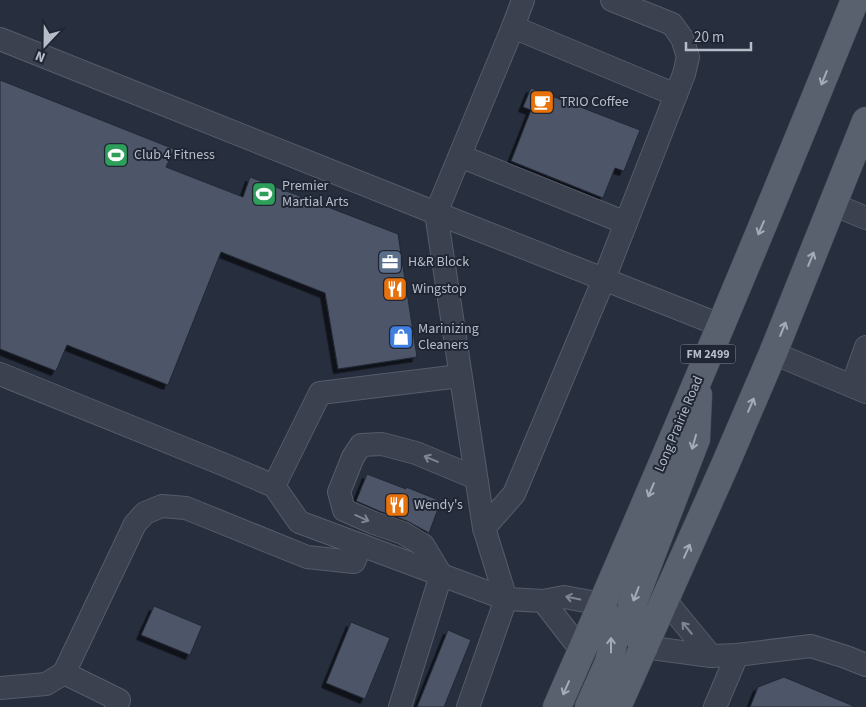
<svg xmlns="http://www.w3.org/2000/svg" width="866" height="707" font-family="'Source Sans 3',sans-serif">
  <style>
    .building { fill: #4d5567; stroke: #222835; filter: url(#shadow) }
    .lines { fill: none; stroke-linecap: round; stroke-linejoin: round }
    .minor-casing { stroke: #565c69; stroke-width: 24 }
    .major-casing { stroke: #444a57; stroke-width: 29 }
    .minor { stroke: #3b414e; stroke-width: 22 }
    .major { stroke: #59606e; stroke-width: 28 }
    .oneway { stroke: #a4aab7 }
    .oneway2 { stroke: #7f8592 }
    .labels { text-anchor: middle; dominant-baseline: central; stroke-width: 4; stroke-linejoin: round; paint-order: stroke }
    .shield { fill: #202634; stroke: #8a8f9c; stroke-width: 1 }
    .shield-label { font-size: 12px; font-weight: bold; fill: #b7bcc9 }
    .poi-label { font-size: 14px; fill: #b7bcc9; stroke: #202634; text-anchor: start }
    .street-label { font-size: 14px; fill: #b7bcc9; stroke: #202634 }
  </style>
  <defs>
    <filter id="shadow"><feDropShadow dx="-4.5" dy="4.5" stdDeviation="0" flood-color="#0009"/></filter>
  </defs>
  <rect width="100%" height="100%" fill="#272e3e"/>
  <g class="building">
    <path d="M0,80l174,69 -8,18 77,30 7,-20 148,57 19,123 -79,12 -13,-76 -104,-41 -53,133 -101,-40 -11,26 -56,-22z"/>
    <path d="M531,88l109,42 -16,41 -9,-3 -12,30 -92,-37 20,-51 -8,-3z"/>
    <path d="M367,474l39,15v-2l35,14 -12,32 -22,-12 -28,-10 -23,-10z"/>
    <path d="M154,606l48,20 -12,29 -49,-20z"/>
    <path d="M351,622l39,16 -25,61 -39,-16z"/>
    <path d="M448,630l23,10 -27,67h-27z"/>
    <path d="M784,677l72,30h-106l8,-20z"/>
  </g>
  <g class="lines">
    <defs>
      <g id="minor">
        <path d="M513,27l163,68"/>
        <path d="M0,39l436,174 284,112"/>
        <path d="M460,156l166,67"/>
        <path d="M832,204l34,14"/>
        <path d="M773,353l93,39"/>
        <path d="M0,374l225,91 49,21 25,36 207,77 37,2 21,-4 38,7"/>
        <path d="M852,386l14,-39"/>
        <path d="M274,486l46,-93 140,-17"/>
        <path d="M484,528l30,-34 90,-215 80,-205 4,-17 -6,-19 -10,-14 -60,-24"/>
        <path d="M665,600l46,56"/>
        <path d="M543,601l39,50"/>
        <path d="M644,647l67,9 26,-1 74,-9 35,11 20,8"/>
        <path d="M0,688l46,-4 18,-11"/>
        <path d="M116,707l3,-7 -55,-27 71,-149 10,-11 17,-7 24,2 121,49 47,5 7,-17"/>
        <path d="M400,707l41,-132 -18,-30 -20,-12 -29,-10 -30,-13 -5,-18 14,-35 8,-12 21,-1 34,9 60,25"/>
        <path d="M468,707l38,-108 -22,-71 -48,-315 77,-186 10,-27"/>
        <path d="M715,707l22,-52"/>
      </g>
      <g id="major">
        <path d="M644,647l-14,-27 2,-15 64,-166 2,-44"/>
        <path d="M557,707c103,-234 202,-470 298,-707"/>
        <path d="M589,707l20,-45 4,-18 -11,-40"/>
        <path d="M617,707l108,-242 48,-112 93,-232"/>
      </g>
    </defs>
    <use href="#minor" class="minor-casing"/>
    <use href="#major" class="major-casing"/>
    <use href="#minor" class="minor"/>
    <use href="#major" class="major"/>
  </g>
  <defs><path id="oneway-shaft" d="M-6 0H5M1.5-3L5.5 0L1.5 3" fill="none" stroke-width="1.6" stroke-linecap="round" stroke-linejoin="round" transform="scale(1.25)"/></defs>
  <g class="oneway">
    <use href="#oneway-shaft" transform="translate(824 78) rotate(112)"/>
    <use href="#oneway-shaft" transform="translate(761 228) rotate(113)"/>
    <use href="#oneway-shaft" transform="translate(811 259) rotate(-68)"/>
    <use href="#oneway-shaft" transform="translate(783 329) rotate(-68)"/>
    <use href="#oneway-shaft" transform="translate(751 405) rotate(-67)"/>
    <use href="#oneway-shaft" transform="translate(694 442) rotate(106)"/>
    <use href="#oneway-shaft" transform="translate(651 490) rotate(113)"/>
    <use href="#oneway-shaft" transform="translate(687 551) rotate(-66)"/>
    <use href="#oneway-shaft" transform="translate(636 594) rotate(111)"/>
    <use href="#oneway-shaft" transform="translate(611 645) rotate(-90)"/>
    <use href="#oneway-shaft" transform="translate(566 688) rotate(114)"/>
  </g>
  <g class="oneway2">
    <use href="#oneway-shaft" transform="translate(431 459) rotate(-157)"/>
    <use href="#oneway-shaft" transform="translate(362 518) rotate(24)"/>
    <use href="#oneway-shaft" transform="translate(573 598) rotate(-168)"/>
    <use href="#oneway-shaft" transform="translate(687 628) rotate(-130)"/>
  </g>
  <defs>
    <symbol id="cafe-square" viewBox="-11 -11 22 22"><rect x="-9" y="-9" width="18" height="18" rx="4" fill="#e8710a" stroke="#202634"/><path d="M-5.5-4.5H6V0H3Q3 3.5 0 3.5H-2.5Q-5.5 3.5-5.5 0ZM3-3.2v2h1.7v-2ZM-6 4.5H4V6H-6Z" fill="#fff"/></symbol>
    <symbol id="stadium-square" viewBox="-11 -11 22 22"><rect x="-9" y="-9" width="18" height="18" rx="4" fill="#2e9e5b" stroke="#202634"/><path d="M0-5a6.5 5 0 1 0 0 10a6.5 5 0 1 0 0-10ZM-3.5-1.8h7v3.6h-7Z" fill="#fff"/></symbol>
    <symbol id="office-square" viewBox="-11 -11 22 22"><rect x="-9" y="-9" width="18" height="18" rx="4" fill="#5c6f8a" stroke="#202634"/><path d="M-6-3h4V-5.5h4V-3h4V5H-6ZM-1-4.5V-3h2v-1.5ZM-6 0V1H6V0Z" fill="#fff"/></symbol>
    <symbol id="restaurant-square" viewBox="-11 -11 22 22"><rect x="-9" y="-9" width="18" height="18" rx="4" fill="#e8710a" stroke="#202634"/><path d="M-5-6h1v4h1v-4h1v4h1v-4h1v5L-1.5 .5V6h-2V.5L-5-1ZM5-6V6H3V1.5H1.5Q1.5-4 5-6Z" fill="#fff"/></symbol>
    <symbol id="shop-square" viewBox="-11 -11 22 22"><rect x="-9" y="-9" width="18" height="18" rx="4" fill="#3f7fe0" stroke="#202634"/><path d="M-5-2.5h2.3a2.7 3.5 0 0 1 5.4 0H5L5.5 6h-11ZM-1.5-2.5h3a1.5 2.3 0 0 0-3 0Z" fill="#fff"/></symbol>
  </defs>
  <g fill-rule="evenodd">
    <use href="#cafe-square" x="528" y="88" width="28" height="28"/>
    <use href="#stadium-square" x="102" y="141" width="28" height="28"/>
    <use href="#stadium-square" x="250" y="180" width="28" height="28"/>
    <use href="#office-square" x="376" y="248" width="28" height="28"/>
    <use href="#restaurant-square" x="381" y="275" width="28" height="28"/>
    <use href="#shop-square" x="387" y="323" width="28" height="28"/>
    <use href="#restaurant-square" x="383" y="491" width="28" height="28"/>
  </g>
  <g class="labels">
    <rect class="shield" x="680.5" y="344.5" width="55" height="19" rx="4"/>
    <g class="shield-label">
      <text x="708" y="354">FM 2499</text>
    </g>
    <g class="poi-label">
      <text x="560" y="102">TRIO Coffee</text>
      <text x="134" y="155">Club 4 Fitness</text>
      <text x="282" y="186">Premier<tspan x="282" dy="16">Martial Arts</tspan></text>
      <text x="408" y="262">H&amp;R Block</text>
      <text x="412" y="289">Wingstop</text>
      <text x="418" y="329">Marinizing<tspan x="418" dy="16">Cleaners</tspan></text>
      <text x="414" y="505">Wendy's</text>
    </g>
    <g class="street-label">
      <text transform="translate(679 424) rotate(-67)">Long Prairie Road</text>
    </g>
  </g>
  <g transform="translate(45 45) rotate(202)" stroke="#202634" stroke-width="4" paint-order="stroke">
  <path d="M0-4L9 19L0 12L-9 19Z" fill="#b7bcc9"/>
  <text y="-8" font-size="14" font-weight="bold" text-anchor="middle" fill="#b7bcc9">N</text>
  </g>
  <path d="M686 42v8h65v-8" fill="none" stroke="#b7bcc9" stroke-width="2.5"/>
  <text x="694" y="42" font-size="15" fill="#b7bcc9" stroke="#202634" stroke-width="4" paint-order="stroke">20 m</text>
</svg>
